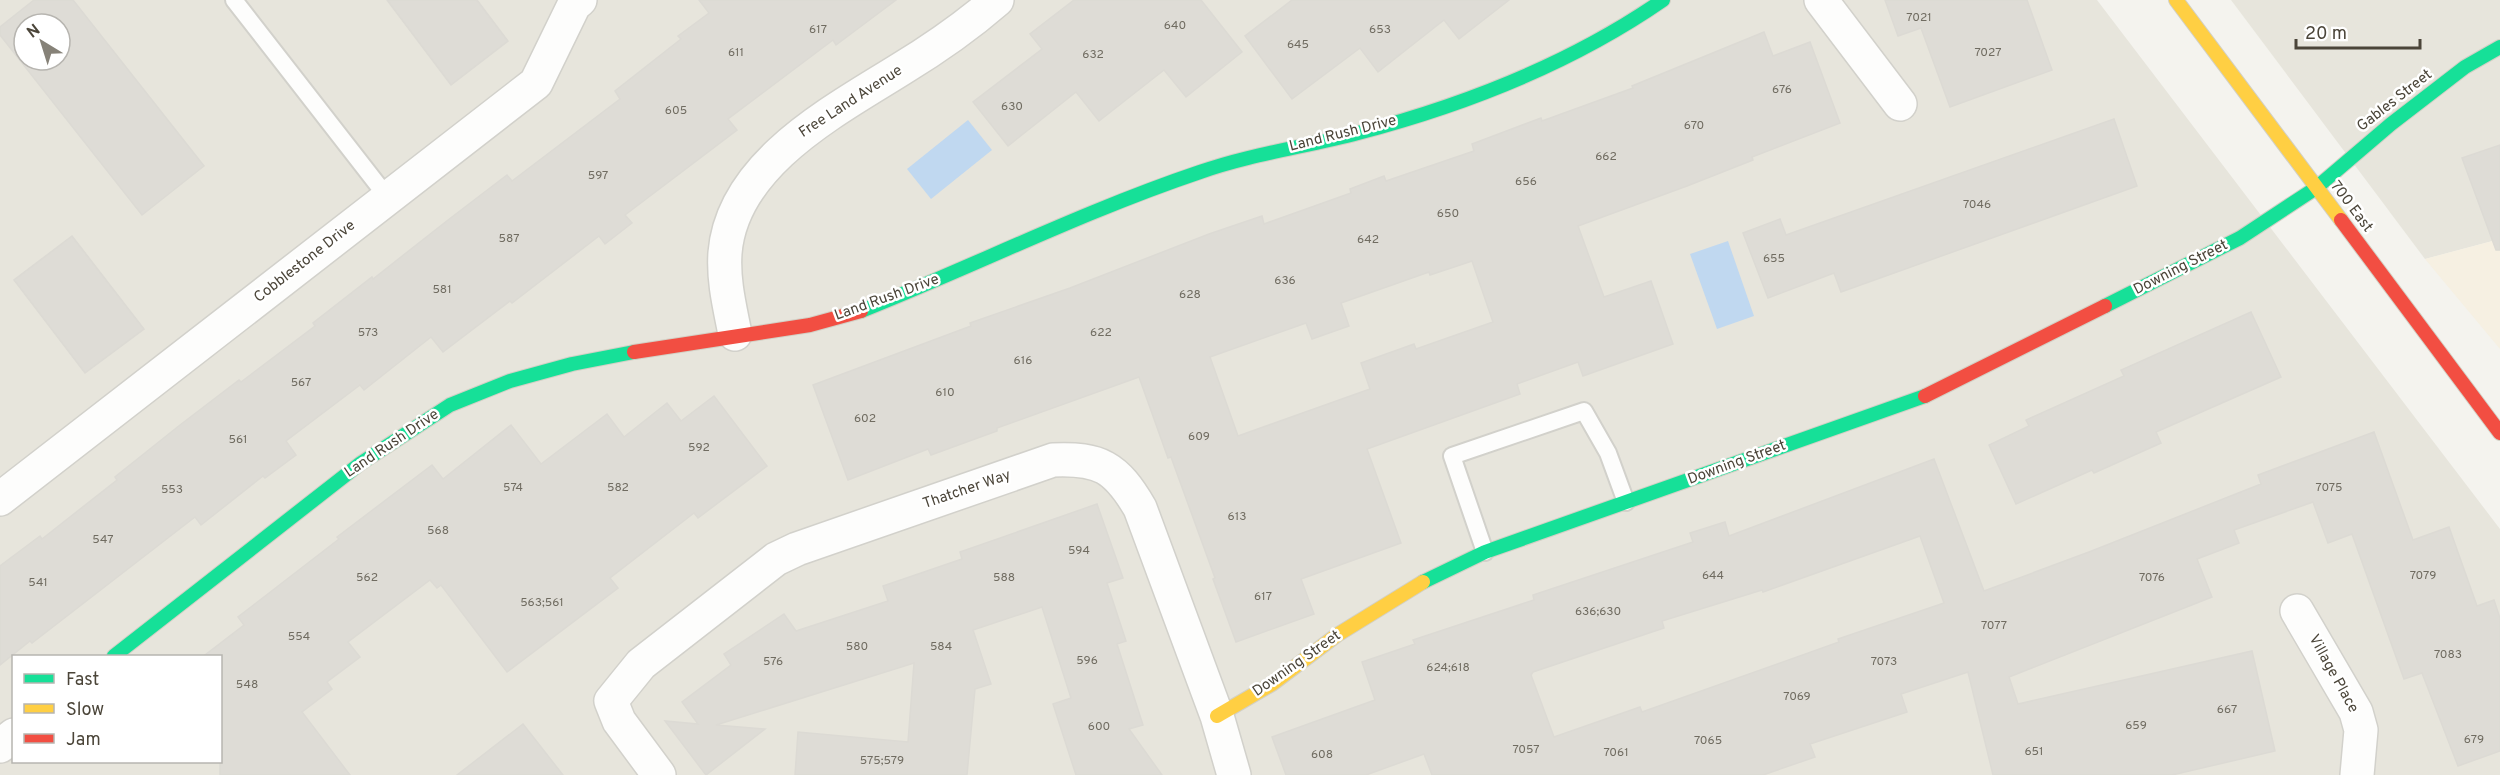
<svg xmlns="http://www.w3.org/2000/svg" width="2500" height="775" font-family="Overpass,sans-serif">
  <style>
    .residential { fill: #e7e5dc; fill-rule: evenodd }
    .commercial { fill: #f6f0e2 }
    .water { fill: #c0d8f0 }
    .building { fill: #dedcd6; stroke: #dcdad4; stroke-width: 1.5; fill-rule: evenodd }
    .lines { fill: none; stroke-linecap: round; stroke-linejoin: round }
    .lane-casing { stroke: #d2d1cb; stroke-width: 20 }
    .street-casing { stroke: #d2d1cb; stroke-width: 36 }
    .fast-casing { stroke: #d2d0c5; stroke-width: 16 }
    .slow-casing { stroke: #d2d0c5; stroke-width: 16 }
    .jam-casing { stroke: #d2d0c5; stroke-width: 16 }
    .lane { stroke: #fdfdfc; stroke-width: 16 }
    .street { stroke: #fdfdfc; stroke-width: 33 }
    .fast { stroke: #16e098; stroke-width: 14 }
    .slow { stroke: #ffcf43; stroke-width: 14 }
    .jam { stroke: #f24e42; stroke-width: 14 }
    .labels { text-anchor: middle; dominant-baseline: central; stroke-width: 5; stroke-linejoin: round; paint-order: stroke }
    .number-label { font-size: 12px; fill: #706c61 }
    .street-label { font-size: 15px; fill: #4b4539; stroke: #fff }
  </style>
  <rect width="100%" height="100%" fill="#f4f3ee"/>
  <g class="residential">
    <path d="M0,0h2097l403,529v246h-2500zM24,24h36v36h-36zM14,656h206v106h-206z"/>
    <path d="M2231,0h269v239l-75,20z"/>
  </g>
  <path class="commercial" d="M2500,239v110l-75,-90z"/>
  <g class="water">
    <path d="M968,120l24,30 -61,49 -24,-30z"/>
    <path d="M1728,241l26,75 -37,13 -27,-75z"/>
  </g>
  <g class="building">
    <path d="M34,0h39l131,166 -62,49 -142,-180v-8zM24,24h36v36h-36z"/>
    <path d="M387,0h90l31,41 -57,44z"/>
    <path d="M699,0h197l-60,45 -3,-5 -105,79 9,11 -112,85 7,8 -27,21 -6,-8 -87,67 -2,-2 -67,51 -12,-15 -67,53 -4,-5 -74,56 10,14 -31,23 -2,-2 -62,49 -6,-8 -163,126 -2,-2 -30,24v-99l40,-30 2,3 75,-59 -2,-3 65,-52 59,-45 2,2 74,-56 -2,-3 59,-46 1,2 75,-59 59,-45 5,6 108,-82 -5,-8 66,-52 -3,-3 31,-23z"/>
    <path d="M1074,0h127l41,52 -56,45 -22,-27 -65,51 -23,-29 -68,54 -35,-44 69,-53 -12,-15z"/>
    <path d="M1292,0h217l-50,39 -15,-19 -66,52 -18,-24 -68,51 -47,-63z"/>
    <path d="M1885,0h142l25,70 -102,37 -29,-79 -23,8z"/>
    <path d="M1764,32l9,24 37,-14 30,81 -88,34 1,3 -66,26 -109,40 26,71 47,-16 22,63 -90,32 -5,-14 -61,22 3,10 -153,55 34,94 -100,36 13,35 -78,28 -23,-63 2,-1 -44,-121 -3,1 -29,-81 -142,51v3l-66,24 -3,-6 -80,31 -35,-95 158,-59 -1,-3 100,-35 139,-54 53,-18 2,8 87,-31 -1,-4 34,-13 2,5 88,-30 -2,-7 69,-26 1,3 91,-33 -1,-2zM1472,261l21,61 -77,27 -2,-5 -53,19 9,26 -132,47 -28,-79 96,-34 6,16 37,-13 -8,-23 88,-31 1,3z"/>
    <path d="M2114,119l23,67 -296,106 -7,-19 -66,25 -25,-65 37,-14 6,16z"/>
    <path d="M2500,145v105h-4l-34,-92z"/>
    <path d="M72,236l72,93 -59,44 -71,-93z"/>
    <path d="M2251,312l30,65 -125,55 5,11 -67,30 -2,-3 -76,34 -27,-59 40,-19 -3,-6 98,-44 -3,-6z"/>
    <path d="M714,396l53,70 -69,52 -4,-5 -84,65 8,10 -111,84 -66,-87 -4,3 -7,-8 -82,62 12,15 -33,25 5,7 -30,23 48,63h-130v-118l-15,-2 39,-30 -6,-8 101,-78 -2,-2 95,-72 11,14 68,-54 30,39 66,-50 17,23 43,-34 14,18z"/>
    <path d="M2374,432l39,108 36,-13 28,79 17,-6 6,18v133l-42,15 -36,-93 -18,6 -52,-145 -24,9 -15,-41 -79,28 5,13 -42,16 15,38 -203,80 9,27 234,-53 23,100 -103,24h-179l-25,-103 -67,22 6,18 -97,32 5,13 -52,18h-331l-8,-21 -58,21h-80l-14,-38 103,-37 -13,-38 53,-18 -2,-4 121,-40 -1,-5 160,-53 -3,-9 35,-11 4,14 205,-77 50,132 105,-39 172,-68 -3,-9zM1920,536l24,67 -106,36 1,3 -197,70 -2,-5 -86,30 -23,-62 2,-3 131,-44 -2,-7 100,-31 1,2z"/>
    <path d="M1097,504l26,74 -16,5 19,58 -9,3 26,81 -14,4 33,46h-86l-23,-71 18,-6 -29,-91 -69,23 18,54 -16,5 -8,86h-172l3,-43 110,10 6,-79 -198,62 49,4 -59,46 -41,-54 33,3 -16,-22 49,-37 -7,-11 60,-40 12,17 92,-30 -5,-15 79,-27 -2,-7z"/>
    <path d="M523,724l40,51h-106z"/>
  </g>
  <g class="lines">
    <defs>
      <g id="lane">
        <path d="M234,0l154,198"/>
        <path d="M1485,552l-33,-96 132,-45 24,42 18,49"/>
      </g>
      <g id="street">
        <path d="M1821,0l79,104"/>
        <path d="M735,334c-5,-26 -12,-53 -10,-81 7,-89 109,-142 176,-184 33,-20 66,-43 96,-69"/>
        <path d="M0,499l536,-416 38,-78 6,-5"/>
        <path d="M2297,611l59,101 5,18 -4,45"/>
        <path d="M0,746l14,-11"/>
        <path d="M659,775l-40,-54 -8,-20 30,-37 135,-105 21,-10 256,-89c47,-2 63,7 87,48l77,208 17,59"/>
      </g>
      <g id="fast">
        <path d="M2105,306l135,-68 76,-50 75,-64 74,-57 35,-20"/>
        <path d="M861,311c113,-45 223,-100 339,-139 51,-18 105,-25 158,-39 107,-28 214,-70 305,-133"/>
        <path d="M1423,582l62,-30 440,-156"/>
        <path d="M114,656l247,-193 89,-58 60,-24 62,-17 62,-12"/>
      </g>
      <g id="slow">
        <path d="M2176,0l165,220"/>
        <path d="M1217,716l55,-32 65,-49 86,-53"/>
      </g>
      <g id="jam">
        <path d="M2341,220l159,213"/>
        <path d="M634,352l176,-27 51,-14"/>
        <path d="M1925,396l180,-90"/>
      </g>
    </defs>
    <use href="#lane" class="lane-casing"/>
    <use href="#street" class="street-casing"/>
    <use href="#fast" class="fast-casing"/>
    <use href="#slow" class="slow-casing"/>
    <use href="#jam" class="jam-casing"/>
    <use href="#lane" class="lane"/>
    <use href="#street" class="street"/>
    <use href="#fast" class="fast"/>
    <use href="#slow" class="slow"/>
    <use href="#jam" class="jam"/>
  </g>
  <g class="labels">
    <g class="number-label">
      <text x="1919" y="18">7021</text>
      <text x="1175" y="26">640</text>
      <text x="818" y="30">617</text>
      <text x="1380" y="30">653</text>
      <text x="1298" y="45">645</text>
      <text x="736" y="53">611</text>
      <text x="1988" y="53">7027</text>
      <text x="1093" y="55">632</text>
      <text x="1782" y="90">676</text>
      <text x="1012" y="107">630</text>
      <text x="676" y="111">605</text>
      <text x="1694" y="126">670</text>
      <text x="1606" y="157">662</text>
      <text x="598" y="176">597</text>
      <text x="1526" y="182">656</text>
      <text x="1977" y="205">7046</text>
      <text x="1448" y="214">650</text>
      <text x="509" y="239">587</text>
      <text x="1368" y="240">642</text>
      <text x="1774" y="259">655</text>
      <text x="1285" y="281">636</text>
      <text x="442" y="290">581</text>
      <text x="1190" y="295">628</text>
      <text x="368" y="333">573</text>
      <text x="1101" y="333">622</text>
      <text x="1023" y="361">616</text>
      <text x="301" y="383">567</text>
      <text x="945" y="393">610</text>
      <text x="865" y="419">602</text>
      <text x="1199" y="437">609</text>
      <text x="238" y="440">561</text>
      <text x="699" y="448">592</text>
      <text x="513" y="488">574</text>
      <text x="618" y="488">582</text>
      <text x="2329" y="488">7075</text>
      <text x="172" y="490">553</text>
      <text x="1237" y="517">613</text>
      <text x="438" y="531">568</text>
      <text x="103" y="540">547</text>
      <text x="1079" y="551">594</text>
      <text x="1713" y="576">644</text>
      <text x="2423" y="576">7079</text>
      <text x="367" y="578">562</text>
      <text x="1004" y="578">588</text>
      <text x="2152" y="578">7076</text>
      <text x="38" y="583">541</text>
      <text x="1263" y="597">617</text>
      <text x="542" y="603">563;561</text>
      <text x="1598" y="612">636;630</text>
      <text x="1994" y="626">7077</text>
      <text x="299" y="637">554</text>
      <text x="857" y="647">580</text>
      <text x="941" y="647">584</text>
      <text x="2448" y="655">7083</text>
      <text x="1087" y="661">596</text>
      <text x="773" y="662">576</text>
      <text x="1884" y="662">7073</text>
      <text x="1448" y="668">624;618</text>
      <text x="247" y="685">548</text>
      <text x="1797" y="697">7069</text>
      <text x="2227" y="710">667</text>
      <text x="2136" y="726">659</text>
      <text x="1099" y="727">600</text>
      <text x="2474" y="740">679</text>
      <text x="1708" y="741">7065</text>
      <text x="1526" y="750">7057</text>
      <text x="2034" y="752">651</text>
      <text x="1616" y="753">7061</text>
      <text x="1322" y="755">608</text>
      <text x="882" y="761">575;579</text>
    </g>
    <g class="street-label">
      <text transform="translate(2395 101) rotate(-38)">Gables Street</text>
      <text transform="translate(851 102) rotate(-33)">Free Land Avenue</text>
      <text transform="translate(1343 134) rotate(-14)">Land Rush Drive</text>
      <text transform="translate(2351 207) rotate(53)">700 East</text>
      <text transform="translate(305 262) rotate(-38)">Cobblestone Drive</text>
      <text transform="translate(2181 268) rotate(-27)">Downing Street</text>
      <text transform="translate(887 298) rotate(-20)">Land Rush Drive</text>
      <text transform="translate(392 444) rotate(-34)">Land Rush Drive</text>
      <text transform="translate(1737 463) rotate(-20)">Downing Street</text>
      <text transform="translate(967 490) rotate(-19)">Thatcher Way</text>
      <text transform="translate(1297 664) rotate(-35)">Downing Street</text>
      <text transform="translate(2333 674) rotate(61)">Village Place</text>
    </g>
  </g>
  <rect x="12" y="655" width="210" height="108" fill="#ffffff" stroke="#b7b5b0" stroke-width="1.5"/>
  <rect x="24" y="674" width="30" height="9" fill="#16e098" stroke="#b7b5b0" stroke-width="1.5"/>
  <text x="66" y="685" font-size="18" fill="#4b4539">Fast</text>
  <rect x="24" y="704" width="30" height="9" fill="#ffcf43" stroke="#b7b5b0" stroke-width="1.5"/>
  <text x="66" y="715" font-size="18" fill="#4b4539">Slow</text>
  <rect x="24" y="734" width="30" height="9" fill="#f24e42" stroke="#b7b5b0" stroke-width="1.5"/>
  <text x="66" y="745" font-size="18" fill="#4b4539">Jam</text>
  <g transform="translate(42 42) rotate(322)"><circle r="28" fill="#ffffff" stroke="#b7b5b0" stroke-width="1.5"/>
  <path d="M0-4.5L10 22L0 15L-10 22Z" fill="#868278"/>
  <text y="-9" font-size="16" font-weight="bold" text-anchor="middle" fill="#4b4539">N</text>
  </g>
  <path d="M2296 39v9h124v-9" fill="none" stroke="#4b4539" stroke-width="3"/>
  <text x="2305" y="39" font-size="18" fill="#4b4539" stroke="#ffffff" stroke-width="4.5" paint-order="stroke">20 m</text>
</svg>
